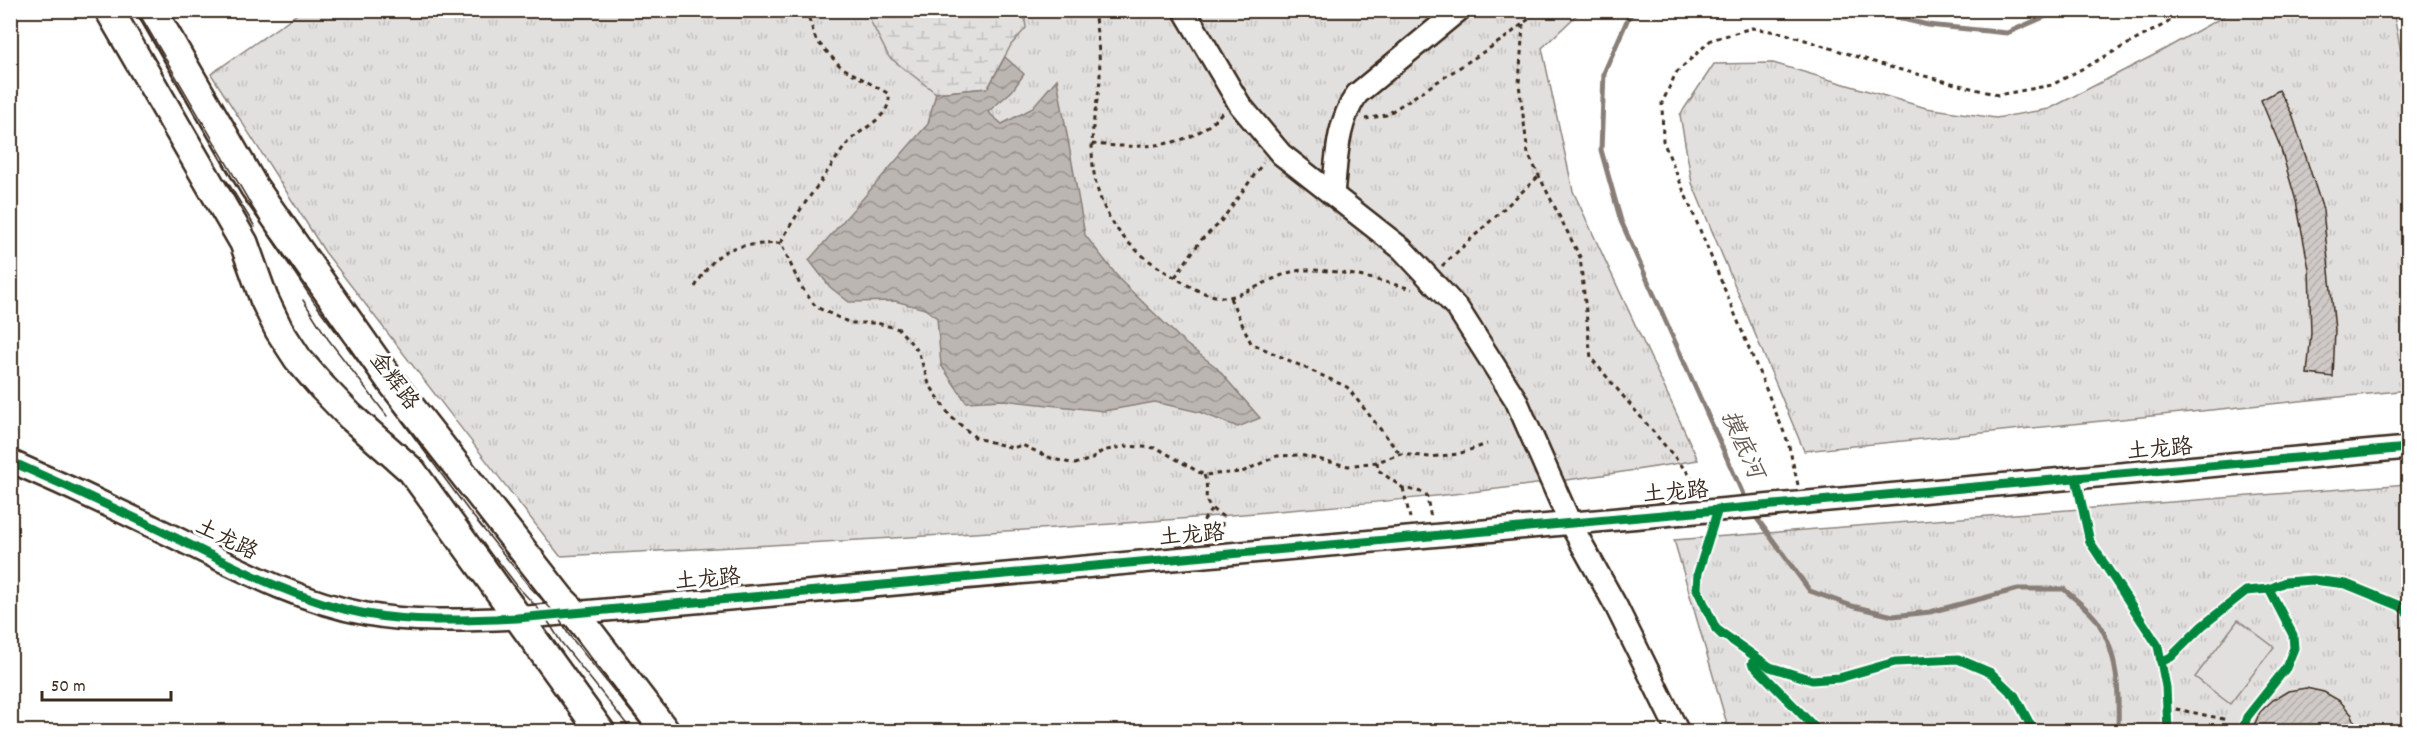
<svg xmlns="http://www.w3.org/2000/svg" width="2419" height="742" font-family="Dekko,'LXGW WenKai TC',sans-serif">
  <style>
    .grass { fill: url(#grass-tufts); stroke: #8e857e; stroke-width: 1.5 }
    .wetland { fill: url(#wetland-marsh); stroke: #8e857e; stroke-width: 1.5 }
    .pitch { fill: #e2e0de; stroke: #8e857e; stroke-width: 1.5 }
    .water { fill: url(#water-waves); stroke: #887e77; stroke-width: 1.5 }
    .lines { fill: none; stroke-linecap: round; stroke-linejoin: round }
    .stream { stroke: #887e77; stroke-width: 5 }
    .building { fill: url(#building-hatch); stroke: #3b2a1e; stroke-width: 1.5 }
    .minor-casing { stroke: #3b2a1e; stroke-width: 26 }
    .major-casing { stroke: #3b2a1e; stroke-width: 32 }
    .path { stroke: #3b2a1e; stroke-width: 3; stroke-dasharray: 4.5 4.5; stroke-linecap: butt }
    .minor { stroke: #fff; stroke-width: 21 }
    .major { stroke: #fff; stroke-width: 27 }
    .tram { stroke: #3b2a1e; stroke-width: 1.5 }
    .cycleway-casing { stroke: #fff; stroke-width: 13 }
    .cycleway { stroke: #00873e; stroke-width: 9 }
    .labels { text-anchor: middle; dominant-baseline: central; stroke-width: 6; stroke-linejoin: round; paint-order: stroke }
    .street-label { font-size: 22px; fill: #3b2a1e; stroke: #fff }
    .water-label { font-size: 24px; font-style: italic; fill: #685b52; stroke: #fff }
  </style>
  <defs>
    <pattern id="grass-tufts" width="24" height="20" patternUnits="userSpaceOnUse" patternTransform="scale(1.5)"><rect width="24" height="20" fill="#e2e0de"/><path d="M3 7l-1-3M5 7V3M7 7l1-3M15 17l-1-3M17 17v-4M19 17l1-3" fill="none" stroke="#c3c0be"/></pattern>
    <pattern id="wetland-marsh" width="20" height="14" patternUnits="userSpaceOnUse" patternTransform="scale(1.5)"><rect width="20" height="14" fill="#e2e0de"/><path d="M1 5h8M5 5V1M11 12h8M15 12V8" fill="none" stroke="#c3c0be"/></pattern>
    <pattern id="water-waves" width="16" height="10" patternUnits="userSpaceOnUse" patternTransform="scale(1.5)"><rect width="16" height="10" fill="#bcb6b3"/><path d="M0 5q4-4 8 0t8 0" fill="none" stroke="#9a9491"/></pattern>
    <pattern id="building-hatch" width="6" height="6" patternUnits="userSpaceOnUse" patternTransform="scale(1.5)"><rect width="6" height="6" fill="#cfcac7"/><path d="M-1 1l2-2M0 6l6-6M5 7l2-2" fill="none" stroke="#b3aeaa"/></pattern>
  </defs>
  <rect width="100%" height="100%" fill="#fff"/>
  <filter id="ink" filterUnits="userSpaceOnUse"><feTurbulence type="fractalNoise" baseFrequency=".0167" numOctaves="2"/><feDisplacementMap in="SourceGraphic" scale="12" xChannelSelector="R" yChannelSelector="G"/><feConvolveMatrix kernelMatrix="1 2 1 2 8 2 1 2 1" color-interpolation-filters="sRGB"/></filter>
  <g filter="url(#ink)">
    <g class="grass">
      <path d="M303,10l1278,1 -39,37 31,143 125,269c-194,33 -391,50 -587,64 -184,13 -367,23 -551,32l-235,-304 -114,-178z"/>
      <path d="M2233,11h160l15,76v303l-604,61 -112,-268 -12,-68 34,-51 59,-1 153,45 70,10 53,-9 107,-55z"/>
      <path d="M2408,484v247h-679l-55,-191z"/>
    </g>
    <path class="wetland" d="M869,11h155l2,17 -15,17 -23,43 -52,5 -47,-36 -18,-35z"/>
    <path class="pitch" d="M2238,620l36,27 -44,57 -35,-27z"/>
    <path class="water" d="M1005,57l19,17 -12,17 -24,21 14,12 29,-15 26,-30 28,156 36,46 65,63 30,23 44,51 -22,9 -39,-15 -44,-10 -51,9 -101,-11 -37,2 -25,-37 -4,-47 -12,-9 -30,-8 -46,1 -19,-15 -21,-27 119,-136 8,-31 52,-5z"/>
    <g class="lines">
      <g class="stream">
        <path d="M1638,10l-9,6 -25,57 -3,77 20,71 126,282"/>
        <path d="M1865,10l63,15 79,8 53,-23"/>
        <path d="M1753,513l57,78 42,15 41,10 37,-4 88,-23h46c10,10 26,21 34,33 21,33 21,72 20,110"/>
      </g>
    </g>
    <g class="building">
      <path d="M2279,90l13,24 31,96 12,120 -2,47 -26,-3 4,-41 -2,-64 -13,-68 -16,-55 -19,-46z"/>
      <path d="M2306,688l18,4 16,9 12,14 7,17h-108l9,-20 13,-12 15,-9z"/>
    </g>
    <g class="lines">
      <defs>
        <g id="minor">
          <path d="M1184,10l56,95 41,49 121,95 56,60 58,91 54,123 46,83 62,126"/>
          <path d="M1333,194c4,-36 3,-69 24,-100l102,-84"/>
          <path d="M10,461c55,24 109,49 162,75 63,31 125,65 194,78 50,9 101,6 151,4l1891,-170"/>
        </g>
        <g id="major">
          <path d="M109,10l135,233 20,56 15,31 19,29 25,29 28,29 61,54 189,261"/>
          <path d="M152,10l102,177 138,196 169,216 14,14 91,119"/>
        </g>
      </defs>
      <use href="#minor" class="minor-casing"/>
      <use href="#major" class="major-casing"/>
      <g class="path">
        <path d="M806,10l10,30 25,27 48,27c2,23 -22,31 -36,44 -10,9 -18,23 -26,34 -16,24 -34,45 -46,71l19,42 16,22 34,16h27l22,6 19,22 11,33 21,32 26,22 37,10 9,-3 31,14 22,5 17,-5 10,-8 24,-5 31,2 47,27 38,-3 35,-16 23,-1 48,11 29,-4 23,-8 30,3 28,-3 29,-10"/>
        <path d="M1094,10c3,23 6,45 6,68 -1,17 -6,33 -7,50 -6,65 17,110 73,144 19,11 38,26 62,25 15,-1 45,-20 63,-25 31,-8 90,9 121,17"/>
        <path d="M1523,24l-4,60 9,70 52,103 11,101 113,134"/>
        <path d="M1365,119l21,-4 119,-77 35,-28"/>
        <path d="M1092,144c46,4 100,7 131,-33"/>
        <path d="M1442,266l97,-90"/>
        <path d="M1175,277l26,-37 18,-16 44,-61"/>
        <path d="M695,287c26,-44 38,-41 86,-44"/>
        <path d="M1230,298l21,45 96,44 53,67"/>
        <path d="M1377,462l1,8 25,18 23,5 5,25"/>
        <path d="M1204,475c8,21 -8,25 18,41v20"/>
        <path d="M1798,485l-10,-43 -125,-301 -1,-38 14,-30 35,-33 41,-12 31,5 107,34 108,28 54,-10 115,-62 18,-13"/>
        <path d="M1403,488l7,30"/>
        <path d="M1201,538v-14l10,-14"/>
        <path d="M2167,707l61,13"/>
      </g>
      <use href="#minor" class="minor"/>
      <use href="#major" class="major"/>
      <g class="tram">
        <path d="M137,10l130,222 47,70 154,208 61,76 27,28 13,21 78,97"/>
        <path d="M227,181l28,46"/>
        <path d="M303,300l25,39 59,77"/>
        <path d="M495,557l23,30 26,28 17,27 72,90"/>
      </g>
      <defs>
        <g id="cycleway">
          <path d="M10,461c55,24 109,49 162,75 63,31 125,65 194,78 50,9 101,6 151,4l1891,-170"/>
          <path d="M2076,478l14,64 68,104 8,41 2,45"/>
          <path d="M1718,509l-20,64 -1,16 19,40 6,6"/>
          <path d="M1716,629l54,38 42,13 27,-2 56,-16 63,-3 33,14 24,23 16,30v6"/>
          <path d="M2161,662l10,-5 31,-31 44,-35 23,-2 16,-7 28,-2 33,4 54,22 8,7"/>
          <path d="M1752,663l67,69"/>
          <path d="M2242,732l5,-15 39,-49 8,-20 -1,-13 -24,-46"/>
        </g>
      </defs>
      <use href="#cycleway" class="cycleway-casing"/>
      <use href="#cycleway" class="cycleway"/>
    </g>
  </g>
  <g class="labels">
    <g class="street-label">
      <text transform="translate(393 382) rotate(53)">金辉路</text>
      <text transform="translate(2160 451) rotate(-5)">土龙路</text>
      <text transform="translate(1676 494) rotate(-5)">土龙路</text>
      <text transform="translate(1192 537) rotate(-5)">土龙路</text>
      <text transform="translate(226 541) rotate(26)">土龙路</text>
      <text transform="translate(708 581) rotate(-5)">土龙路</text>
    </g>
    <g class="water-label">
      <text transform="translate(1741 445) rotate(66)">摸底河</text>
    </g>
  </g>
  <rect width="2419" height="742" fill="none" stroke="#fff" stroke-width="36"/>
  <rect x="18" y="18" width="2383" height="706" fill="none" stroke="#3b2a1e" stroke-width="2" filter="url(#ink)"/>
  <path d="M42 691v9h129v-9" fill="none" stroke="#3b2a1e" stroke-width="3"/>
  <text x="51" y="691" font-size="18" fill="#3b2a1e" stroke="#ffffff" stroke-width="4.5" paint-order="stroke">50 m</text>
</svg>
